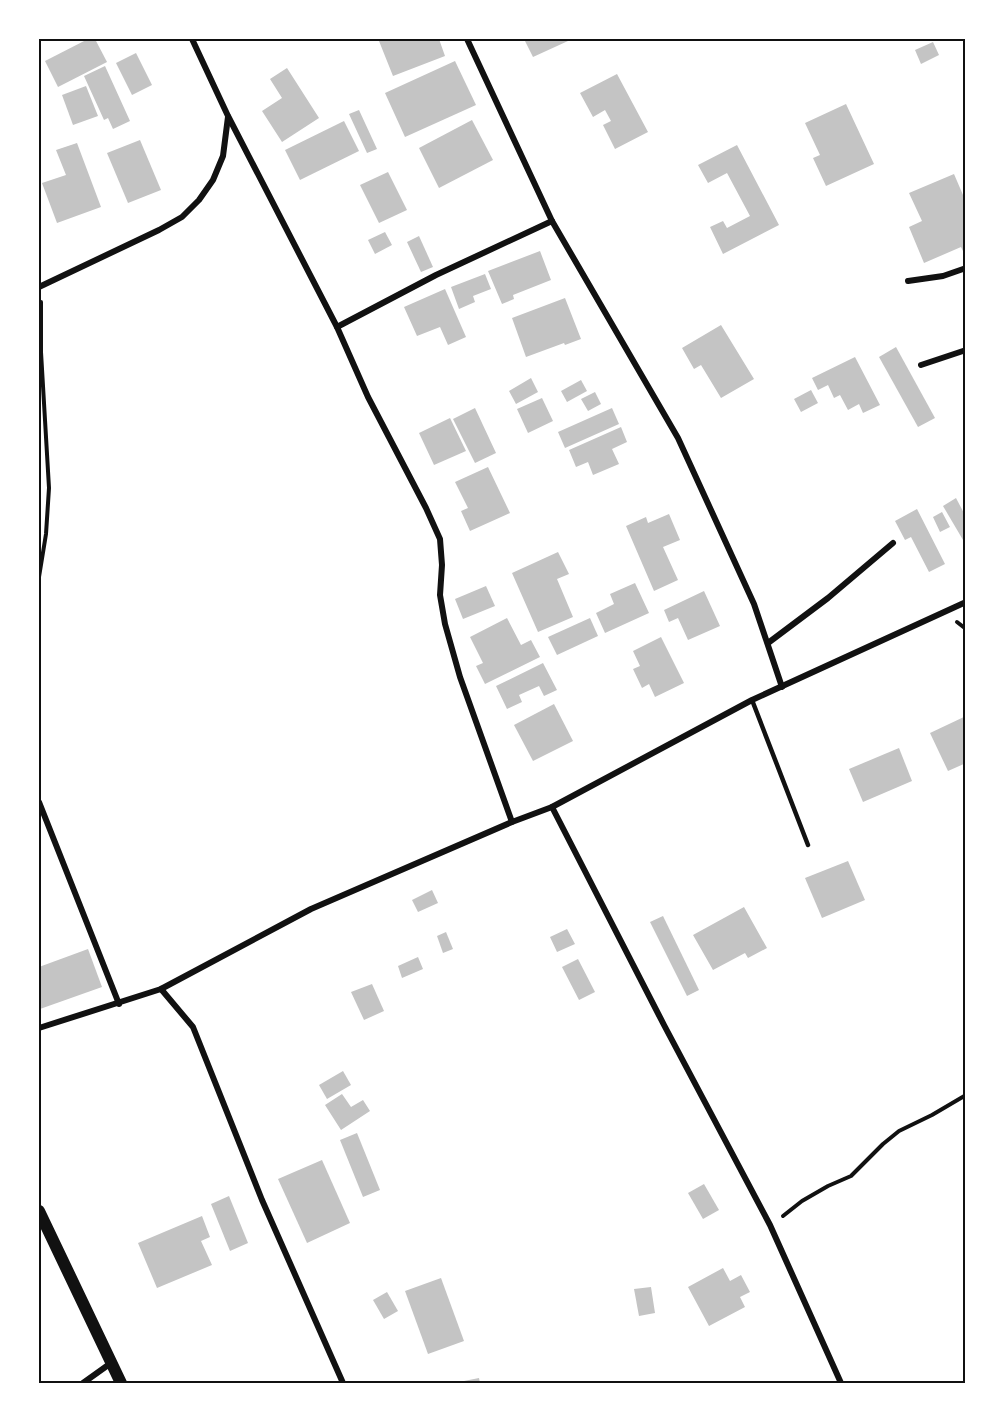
<svg xmlns="http://www.w3.org/2000/svg" width="1005" height="1422" font-family="Montserrat,sans-serif">
  <style>
    .building { fill: #c4c4c4 }
    .lines { fill: none; stroke-linecap: round; stroke-linejoin: round }
    .path { stroke: #111; stroke-width: 4 }
    .service { stroke: #111; stroke-width: 4.5 }
    .minor { stroke: #111; stroke-width: 6 }
    .secondary { stroke: #111; stroke-width: 12 }
    .neatline { fill: none; stroke: #111; stroke-width: 2 }
  </style>
  <rect width="100%" height="100%" fill="#fff"/>
  <g class="building">
    <path d="M88,39h7l12,23 -49,25 -13,-26z"/>
    <path d="M384,39h49l1,1 5,-1 6,17 -52,20 -14,-35z"/>
    <path d="M524,39h44v2l-35,16z"/>
    <path d="M933,42l6,13 -18,9 -6,-14z"/>
    <path d="M136,53l16,32 -20,10 -16,-32z"/>
    <path d="M455,61l21,44 -71,32 -20,-44z"/>
    <path d="M105,66l25,55 -17,8 -5,-11 -4,2 -20,-44z"/>
    <path d="M287,68l32,50 -37,24 -20,-31 20,-13 -12,-19z"/>
    <path d="M617,74l31,58 -33,17 -12,-24 8,-4 -6,-11 -12,7 -13,-24z"/>
    <path d="M86,86l12,30 -25,9 -11,-30z"/>
    <path d="M846,104l28,60 -48,22 -13,-28 7,-3 -15,-32z"/>
    <path d="M359,110l18,39 -10,4 -18,-39z"/>
    <path d="M472,120l21,40 -54,28 -20,-40z"/>
    <path d="M344,121l15,30 -59,29 -15,-30z"/>
    <path d="M140,140l21,50 -33,13 -21,-50z"/>
    <path d="M77,143l24,64 -44,16 -15,-40 24,-8 -10,-25z"/>
    <path d="M737,145l42,80 -56,29 -13,-27 13,-6 4,7 23,-12 -23,-43 -19,10 -10,-18z"/>
    <path d="M388,172l19,38 -28,13 -19,-38z"/>
    <path d="M954,174l12,28v50l-2,1 -3,-6 -37,16 -15,-36 13,-6 -13,-28z"/>
    <path d="M385,232l7,13 -17,9 -7,-14z"/>
    <path d="M419,236l14,31 -12,5 -14,-30z"/>
    <path d="M540,251l11,29 -38,15 1,4 -12,5 -14,-33z"/>
    <path d="M485,274l6,15 -18,7 2,6 -16,7 -8,-22z"/>
    <path d="M445,289l21,48 -18,8 -8,-18 -23,9 -13,-29z"/>
    <path d="M565,298l16,41 -16,6 -1,-2 -38,14 -14,-39z"/>
    <path d="M721,325l33,54 -33,19 -20,-33 -7,4 -12,-21z"/>
    <path d="M896,347l39,71 -17,9 -39,-70z"/>
    <path d="M855,357l25,48 -17,8 -4,-9 -11,6 -8,-15 -6,3 -6,-13 -10,5 -6,-12z"/>
    <path d="M531,378l7,14 -22,12 -7,-13z"/>
    <path d="M581,380l6,11 -20,11 -6,-11z"/>
    <path d="M811,390l7,13 -17,9 -7,-13z"/>
    <path d="M595,392l6,12 -13,7 -7,-12z"/>
    <path d="M542,398l11,23 -25,12 -11,-24z"/>
    <path d="M475,408l21,45 -21,10 -22,-44z"/>
    <path d="M612,408l7,16 -54,24 -7,-16z"/>
    <path d="M450,418l16,33 -32,14 -15,-32z"/>
    <path d="M621,427l6,15 -15,7 7,15 -26,11 -5,-13 -12,5 -7,-17z"/>
    <path d="M488,467l22,46 -40,18 -9,-20 7,-3 -13,-26z"/>
    <path d="M956,498l10,19v28l-23,-39z"/>
    <path d="M917,509l28,55 -16,8 -18,-35 -6,3 -10,-19z"/>
    <path d="M942,512l8,15 -10,5 -7,-15z"/>
    <path d="M669,514l11,26 -17,7 15,33 -24,11 -28,-65 20,-9 2,6z"/>
    <path d="M558,552l11,22 -12,5 16,38 -35,15 -26,-59z"/>
    <path d="M635,583l14,30 -44,20 -9,-20 18,-9 -4,-10z"/>
    <path d="M486,586l9,20 -32,13 -8,-20z"/>
    <path d="M704,591l16,35 -32,14 -10,-22 -9,4 -5,-12z"/>
    <path d="M507,618l14,27 10,-5 9,17 -55,27 -9,-18 7,-3 -13,-26z"/>
    <path d="M590,618l8,18 -41,19 -9,-18z"/>
    <path d="M661,637l23,46 -29,14 -6,-13 -7,4 -9,-19 7,-3 -7,-15z"/>
    <path d="M543,663l14,27 -13,6 -5,-10 -20,9 3,7 -15,7 -11,-23z"/>
    <path d="M554,704l19,37 -40,20 -19,-36z"/>
    <path d="M966,716v47l-18,8 -18,-38z"/>
    <path d="M899,748l13,33 -49,21 -14,-33z"/>
    <path d="M848,861l17,39 -43,18 -17,-40z"/>
    <path d="M432,890l6,13 -20,9 -6,-12z"/>
    <path d="M744,907l23,41 -19,10 -3,-5 -32,17 -20,-35z"/>
    <path d="M663,916l36,74 -12,6 -37,-74z"/>
    <path d="M567,929l8,15 -18,8 -7,-15z"/>
    <path d="M446,932l7,17 -10,4 -6,-17z"/>
    <path d="M88,949l14,38 -62,22 -1,-3v-39z"/>
    <path d="M418,957l5,12 -21,9 -4,-12z"/>
    <path d="M578,959l17,33 -16,8 -17,-33z"/>
    <path d="M372,984l12,27 -20,9 -13,-28z"/>
    <path d="M343,1071l8,14 -24,14 -8,-14z"/>
    <path d="M342,1094l9,13 12,-7 7,11 -29,19 -16,-25z"/>
    <path d="M357,1133l23,57 -17,7 -23,-57z"/>
    <path d="M322,1160l28,63 -43,20 -29,-64z"/>
    <path d="M704,1184l15,26 -16,9 -15,-26z"/>
    <path d="M229,1196l19,47 -18,8 -19,-47z"/>
    <path d="M202,1216l8,21 -9,4 11,24 -55,23 -19,-45z"/>
    <path d="M723,1268l7,13 11,-6 9,17 -10,5 5,10 -36,19 -21,-39z"/>
    <path d="M441,1278l23,63 -36,13 -23,-63z"/>
    <path d="M651,1287l4,26 -16,3 -5,-27z"/>
    <path d="M387,1292l11,19 -14,8 -11,-19z"/>
    <path d="M479,1378l1,5h-21v-1z"/>
  </g>
  <g class="lines">
    <g class="path">
      <path d="M39,577l7,-43 3,-46 -8,-136v-50"/>
      <path d="M957,622l9,7"/>
      <path d="M783,1216l19,-15 26,-15 23,-10 32,-32 16,-13 33,-16 34,-20"/>
    </g>
    <path class="service" d="M752,700l56,145"/>
    <g class="minor">
      <path d="M192,39l36,77 109,211 31,70 58,111 14,31 2,26 -2,30 5,29 15,53 52,145"/>
      <path d="M467,39l85,182 126,217 76,166 28,83"/>
      <path d="M908,281l35,-5 23,-8"/>
      <path d="M39,287l120,-57 23,-13 17,-17 14,-20 10,-24 5,-39"/>
      <path d="M337,327l99,-52 116,-54"/>
      <path d="M921,365l45,-15"/>
      <path d="M768,643l60,-45 65,-55"/>
      <path d="M39,802l80,202"/>
      <path d="M552,807l112,218 106,200 71,158"/>
      <path d="M161,989l32,38 69,173 81,183"/>
      <path d="M39,1028l122,-39 150,-80 201,-87 40,-15 200,-107 214,-98"/>
      <path d="M83,1383l28,-20"/>
    </g>
    <path class="secondary" d="M39,1211l82,172"/>
  </g>
  <rect width="1005" height="1422" fill="none" stroke="#ffffff" stroke-width="81"/>
  <rect x="40" y="40" width="924" height="1342" class="neatline"/>
</svg>
